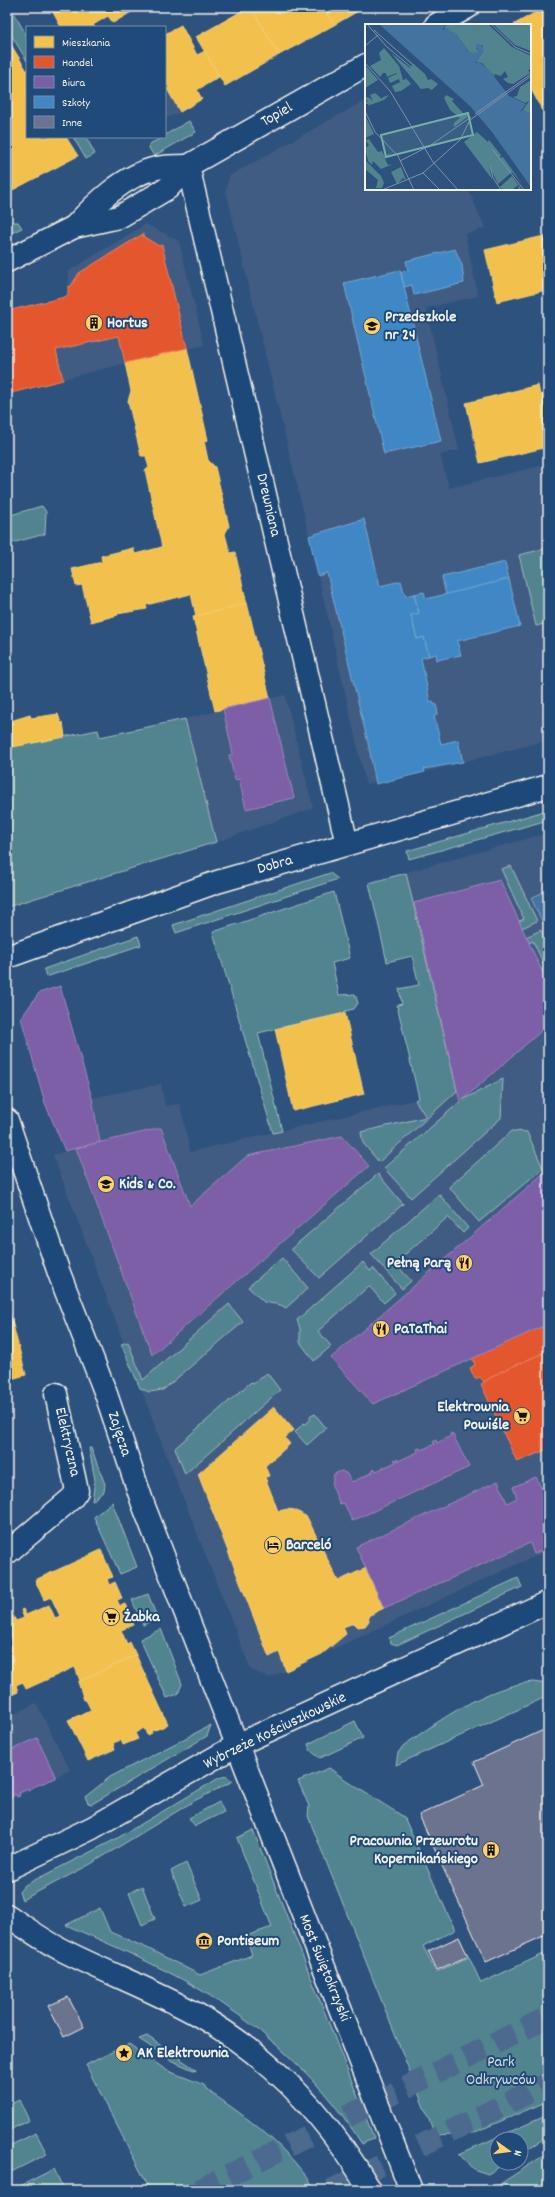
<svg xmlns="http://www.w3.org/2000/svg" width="555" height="2197" font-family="Dekko,sans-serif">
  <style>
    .built { fill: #415c83 }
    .green { fill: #51848f; stroke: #a2babc }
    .water { fill: #4573a0; stroke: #8ba5bd }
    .homes { fill: #f2c14e; stroke: #f3cf7c }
    .shops { fill: #e4572e; stroke: #e98566 }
    .offices { fill: #7b5ea7; stroke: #9f8aba }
    .schools { fill: #3f88c5; stroke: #75a8d0 }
    .building { fill: #6c738e; stroke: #f4f1e8 }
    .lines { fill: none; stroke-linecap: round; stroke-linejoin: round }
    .primary-tunnel { stroke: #4c6a8e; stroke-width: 22; stroke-dasharray: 22 11; stroke-linecap: butt }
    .minor-casing { stroke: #f4f1e8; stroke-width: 25 }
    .tertiary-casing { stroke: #f4f1e8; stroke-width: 25 }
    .minor { stroke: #1f4a7a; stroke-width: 22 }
    .tertiary { stroke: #1f4a7a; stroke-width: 22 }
    .labels { text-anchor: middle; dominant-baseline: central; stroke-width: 4; stroke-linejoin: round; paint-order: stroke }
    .street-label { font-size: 16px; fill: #f4f1e8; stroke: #1f4a7a }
    .poi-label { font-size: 16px; font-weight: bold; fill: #f4f1e8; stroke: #1f4a7a; text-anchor: start }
    .park-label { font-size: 16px; fill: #dce1db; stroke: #1f4a7a }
    .inset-road { fill: none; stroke: #7d92a8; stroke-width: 1 }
    .view { fill: #76ada5; fill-opacity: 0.15; stroke: #76ada5; stroke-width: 2 }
    .inset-edge { fill: none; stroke: #f4f1e8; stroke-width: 2 }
  </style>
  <rect width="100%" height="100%" fill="#2e527e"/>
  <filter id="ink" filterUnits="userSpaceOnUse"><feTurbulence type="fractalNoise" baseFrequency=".025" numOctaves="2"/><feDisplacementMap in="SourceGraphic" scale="8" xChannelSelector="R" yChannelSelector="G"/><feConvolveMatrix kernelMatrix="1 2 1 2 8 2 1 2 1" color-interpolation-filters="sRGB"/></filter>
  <g filter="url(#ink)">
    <g class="built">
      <path d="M165,81l4,7 -2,2 13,22 -15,7z"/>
      <path d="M366,100v89h102l17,39 -20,6 13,62 -52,12 33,142 -19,5 9,33 99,-24v276l-123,32 -59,12 -57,-249 -83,-344 3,-15z"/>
      <path d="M146,224l33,17 25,104 -79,18 -118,31v-83l58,-14 3,-3 1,-23z"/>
      <path d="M285,695l28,113 -97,34 -31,-123z"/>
      <path d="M548,833v717l-278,128 -19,-8 -89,-226 -109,-289 46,-13 -7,-44 69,-14 4,22 15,-2 10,48 255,-59 -52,-217z"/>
      <path d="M36,1703l34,67 -63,31v-83z"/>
    </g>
    <g class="green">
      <path d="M7,7h3l17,29v25l-20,-33z"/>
      <path d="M189,121l7,11 -42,24 -5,-8 2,-5 14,-6v-2z"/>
      <path d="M73,137h13l9,17 -9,5z"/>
      <path d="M7,222h11l4,6 -15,7z"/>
      <path d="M42,506l4,6 -1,22 -37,10 -1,-28z"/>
      <path d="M548,548v75l-12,3 -17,-71z"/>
      <path d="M185,719l31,123 -209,65v-159l91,-18 2,7z"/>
      <path d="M548,810v10l-139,39 -2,-8z"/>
      <path d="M511,866l26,55 -15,7 -3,-7 5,-2 -23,-50z"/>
      <path d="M330,873l8,6 -162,54 -3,-8z"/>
      <path d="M406,873l51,218 -78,71 -16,-19 -2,-11 65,-15 -11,-17 4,-2 -22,-93 5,-1 -3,-15 20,-4 -7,-29 -25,6 -18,-79z"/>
      <path d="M334,892l16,66 -18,5 7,32 16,-1 3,9 -4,6 -9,2v2l-87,20 24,98 -9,2 -60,-201z"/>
      <path d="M541,930l7,16v28l-4,2 -3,-6 4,-3 -12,-26 -4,2 -3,-6z"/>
      <path d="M138,936l3,9 -95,32 -2,-8z"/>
      <path d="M503,1079l-2,39 -90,80 -27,-30 78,-68z"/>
      <path d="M512,1131l15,1 16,36 -64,54 -30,-35z"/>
      <path d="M378,1174l25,30 -84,74 -28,-29z"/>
      <path d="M439,1194l29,34 -5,5 -15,-16 -53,46 16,18 -9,8 -31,-35z"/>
      <path d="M282,1258l26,30 -22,20 -5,-3 -17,-3 -16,-15z"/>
      <path d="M363,1262l7,9 3,-3 22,25 -11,10 -15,-17 -51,45 13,15 -17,15 -14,-19v-14l-3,-8z"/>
      <path d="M229,1304l14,18 -80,68 -14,2 -9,-4 -19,-44 7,-2 15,38z"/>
      <path d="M267,1373l13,17 -95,84 -10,-26 76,-66 2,2z"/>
      <path d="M315,1414l11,14 -19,17 -12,-13 9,-9 2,1 5,-5 -2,-2z"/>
      <path d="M89,1448h2l14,36 -1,7 -12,10 3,-21z"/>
      <path d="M112,1502l25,65 -17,7 -26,-57z"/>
      <path d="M518,1578l4,9 -125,58 -6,-2 -2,-5z"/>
      <path d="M148,1594l9,24 -14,7 -11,-25z"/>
      <path d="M161,1629l21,55 -4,10 -11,4 -27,-59z"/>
      <path d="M533,1682l15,2v12l-152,69 2,-12 5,-7c37,-26 84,-60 130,-64z"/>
      <path d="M355,1721l8,17 -43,20 -9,-7 -3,-7z"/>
      <path d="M211,1725l-4,11 -115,68 -4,-1 -3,-6 25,-20z"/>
      <path d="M329,1768l27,19 48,30 51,113 -32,16 13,26 33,-15 12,26 67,-31v149l-75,32 -38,2 -127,-319 1,-10 -11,-25z"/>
      <path d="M226,1776l7,5 -39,20 -105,64 -67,35 -3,-8 6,-7 91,-46 103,-61z"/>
      <path d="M219,1802l5,10 -29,14 -6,-8z"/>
      <path d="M253,1830l121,308 -12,6c-46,-73 -117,-133 -194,-172 -33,-17 -68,-32 -102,-47l34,-17 10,24 37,16 53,27 52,-20 -6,-19 26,-9 -35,-89z"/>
      <path d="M186,1863l16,37 -16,7 -15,-36z"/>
      <path d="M142,1886l13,33 -13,6 -13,-32z"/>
      <path d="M147,2036l48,33 1,2 -24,-10 -33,-22z"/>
      <path d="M129,2044l37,26 38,15 3,5c35,24 68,47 95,81 4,5 11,12 9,18l-161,1 -64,-125 28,-14 4,8 10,-5 -3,-8z"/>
      <path d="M19,2100l10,20 -19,10 -3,-5v-19z"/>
      <path d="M548,2115v21l-27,17v-14h-24v24h8l-17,11 -15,-5 -14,-15z"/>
      <path d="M36,2133l11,21 -40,20v-27z"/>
      <path d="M548,2152v38h-57l55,-36z"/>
      <path d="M54,2169l10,21h-52z"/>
    </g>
    <path class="water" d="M548,890v44l-17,-36z"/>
    <g class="homes">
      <path d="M50,7h87l1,1 -25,15 -5,-7 -15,9 2,2h-34z"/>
      <path d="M249,7h2l28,48 -54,31 -29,-49z"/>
      <path d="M251,7h72l11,18 -55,30z"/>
      <path d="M323,7h42l-31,18z"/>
      <path d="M545,7h3v114l-18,-34v-62h-17z"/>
      <path d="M181,25l16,30 8,-4 14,26 -22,13 5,9 -22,13 -13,-23 2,-1 -4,-7v-47z"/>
      <path d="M7,38l20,33v66h39l12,19 -71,37z"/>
      <path d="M548,235v46l-4,1 2,8 -49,12 -12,-52z"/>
      <path d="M187,348l21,92 -4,1 4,19 7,7 14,59 -4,8 5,19 5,-1 12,52 -51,12 -5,-22 -45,11 1,4 -30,5 1,1 -27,7 -9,-37 -6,1 -4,-17 30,-7 -1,-6 32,-8 2,6 27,-7 -17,-77 4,-2 -3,-12h-5l-13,-55 3,-10 -6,-28z"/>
      <path d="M538,385l2,10 8,-2v54l-68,16 -14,-60z"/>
      <path d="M247,603l23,95 -55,13 -22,-94z"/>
      <path d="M58,714l3,9 2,-1 2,15 -58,11v-26l23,-7 1,3z"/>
      <path d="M345,1013l19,81 -71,17 -18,-82z"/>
      <path d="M7,1302l19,73 -19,5z"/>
      <path d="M274,1407l20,23 -9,8 5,6 -25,22 4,10 -4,1 13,34 10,-2 7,1 12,7 31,64 28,-13 18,40 -16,8 1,5 -4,5 -7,1 -4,-4 -11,4 3,7 -24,20 -36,17 -7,-19 -10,5 -71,-183z"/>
      <path d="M101,1550l12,27 -6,2 2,6 6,-3 7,16 -5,2 3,6 5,-2 9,21 -13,5 6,14 3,-2 6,13 -56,26 -5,-14 -49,22 -3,-7 -7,3 2,7 -11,5v-81l5,-2 4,7 8,-3 -3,-8 2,-1 3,6 23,-10 6,13 5,-2 -9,-19 -7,3 -9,-20z"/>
      <path d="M136,1655l32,69 -7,4 -10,3 1,2 -5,2 -3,-7 -9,5 3,6 -15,6 -2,-5 -8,3 2,6 -27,12 -20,-41 23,-10 -5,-10h-2l-6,-18z"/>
    </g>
    <g class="shops">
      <path d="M143,234l1,3 15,9 3,-1 25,103 -62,15 -6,-27 -63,14 7,30 -56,14v-83l58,-14 3,-3v-7l3,-1 8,-13z"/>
      <path d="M548,1324v27l-48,21 -16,10 -4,-5 -5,2 -5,-11 5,-3 -3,-7z"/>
      <path d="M548,1351v98l-31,13 -36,-78 19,-12z"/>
    </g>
    <g class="offices">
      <path d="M270,698l24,100 -48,11 -7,-30 -4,1 -6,-25 4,-1 -10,-45z"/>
      <path d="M500,880l48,104v41l-88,77 -46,-199z"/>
      <path d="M60,986l32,112 8,44 -35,9 -20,-48 -24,-85 18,-25z"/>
      <path d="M161,1128l29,78 57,-50 95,-20 27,30 -217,189 -76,-207z"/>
      <path d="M545,1172l3,6v146l-175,80 -42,-46z"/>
      <path d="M452,1433l17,34 -117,54 -8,-18 -4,1 -8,-18 2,-12 7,-3 5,2 6,9 21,-10 -1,-2 3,-1 1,2 20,-9 -2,-2 3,-1 1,2 20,-9 -1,-3 3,-1 1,2 14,-6 -2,-2 3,-2 1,3 14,-7 -1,-2z"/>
      <path d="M536,1477l5,11 7,-4v63l-14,7 -4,-11 -146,65 -28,-61 142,-66 9,22 10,-5 -4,-11z"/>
      <path d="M37,1738l19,40 -23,9 -4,5 -1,-3 -9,4 1,3 -3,1 -1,-3 -9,5v2v-49z"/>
    </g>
    <g class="schools">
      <path d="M455,249l7,16 2,18 -50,12 -2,-10 -8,2 -3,-15 7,-2 -2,-9z"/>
      <path d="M400,270l41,171 -57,13 -40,-171z"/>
      <path d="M364,519l16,67 21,-5 4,15 9,-2 5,19 -8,2 6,24 7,-2 5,19 -8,2 9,44 3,-1 1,4 2,-1 2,9 -4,3 7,28 17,-4 5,22 -39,7 1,3 -49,12 -8,-41 -41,-170 -9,3 -9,-40z"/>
      <path d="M505,562l4,17 -63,16 -4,-18z"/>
      <path d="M509,579l11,47 -63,15 4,14 -24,5 -1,-6 -7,2 -5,-19 -7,2 -6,-24 8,-2 -5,-19 10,-2 2,7z"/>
    </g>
    <g class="building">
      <path d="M548,1728v206l-62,28 -67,-147 65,-30 -10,-23z"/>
      <path d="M459,1937l9,19 -31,14 -9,-19z"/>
      <path d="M68,1997l16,30 -20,10 -16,-31z"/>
    </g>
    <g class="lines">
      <g class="primary-tunnel">
        <path d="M199,2190l349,-173"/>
        <path d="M331,2190l217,-107"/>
      </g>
      <defs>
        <g id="minor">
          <path d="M188,166l159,678"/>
          <path d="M7,1553l65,-55 5,-7 -21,-97"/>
          <path d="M7,1869l85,-41 145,-83 311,-143"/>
        </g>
        <g id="tertiary">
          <path d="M436,25l32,-18"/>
          <path d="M74,227c21,-23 50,-52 83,-59 9,-2 21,-2 31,-2"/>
          <path d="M7,261l67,-34 45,-10 49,-29 20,-22 178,-101"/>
          <path d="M7,957l210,-75 331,-96"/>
          <path d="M7,1120l52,153 47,121 37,110 268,686"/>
          <path d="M7,1915c19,13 38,27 59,37 44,22 89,39 132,63 73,42 130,102 172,175"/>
        </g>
      </defs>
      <use href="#minor" class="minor-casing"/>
      <use href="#tertiary" class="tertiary-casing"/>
      <use href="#minor" class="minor"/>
      <use href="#tertiary" class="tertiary"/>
    </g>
  </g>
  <defs>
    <symbol id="building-disc" viewBox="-11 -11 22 22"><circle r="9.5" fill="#ffd166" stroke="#1f4a7a"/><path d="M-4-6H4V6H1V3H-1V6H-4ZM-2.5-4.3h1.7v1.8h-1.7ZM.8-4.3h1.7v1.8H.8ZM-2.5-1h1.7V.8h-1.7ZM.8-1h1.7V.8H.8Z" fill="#111"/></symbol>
    <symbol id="school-disc" viewBox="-11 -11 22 22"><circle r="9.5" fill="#ffd166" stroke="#1f4a7a"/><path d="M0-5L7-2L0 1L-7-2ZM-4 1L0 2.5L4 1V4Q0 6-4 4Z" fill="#111"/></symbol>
    <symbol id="restaurant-disc" viewBox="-11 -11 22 22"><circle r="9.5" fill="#ffd166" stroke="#1f4a7a"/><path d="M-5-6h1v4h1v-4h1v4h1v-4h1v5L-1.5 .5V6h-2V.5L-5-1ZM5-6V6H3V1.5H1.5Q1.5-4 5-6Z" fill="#111"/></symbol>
    <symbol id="supermarket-disc" viewBox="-11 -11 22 22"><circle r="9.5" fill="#ffd166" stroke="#1f4a7a"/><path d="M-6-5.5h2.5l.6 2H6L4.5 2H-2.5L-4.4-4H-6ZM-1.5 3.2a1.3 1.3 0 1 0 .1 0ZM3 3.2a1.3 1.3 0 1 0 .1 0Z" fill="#111"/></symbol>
    <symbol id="hotel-disc" viewBox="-11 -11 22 22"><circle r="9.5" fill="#ffd166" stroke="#1f4a7a"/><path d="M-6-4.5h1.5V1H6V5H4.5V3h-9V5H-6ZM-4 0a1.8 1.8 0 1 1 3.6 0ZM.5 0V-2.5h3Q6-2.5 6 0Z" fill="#111"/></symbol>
    <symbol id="museum-disc" viewBox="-11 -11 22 22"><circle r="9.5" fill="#ffd166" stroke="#1f4a7a"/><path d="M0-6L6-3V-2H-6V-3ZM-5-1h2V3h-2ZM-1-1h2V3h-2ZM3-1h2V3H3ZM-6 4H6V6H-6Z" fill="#111"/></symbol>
    <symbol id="sight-disc" viewBox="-11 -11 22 22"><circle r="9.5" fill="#ffd166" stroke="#1f4a7a"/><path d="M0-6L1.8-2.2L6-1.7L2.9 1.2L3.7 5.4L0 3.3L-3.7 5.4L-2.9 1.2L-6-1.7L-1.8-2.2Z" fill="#111"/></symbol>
  </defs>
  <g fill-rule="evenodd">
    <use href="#building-disc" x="84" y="313" width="20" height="20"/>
    <use href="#school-disc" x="362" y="316" width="20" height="20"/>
    <use href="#school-disc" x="96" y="1174" width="20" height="20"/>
    <use href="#restaurant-disc" x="454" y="1253" width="20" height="20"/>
    <use href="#restaurant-disc" x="371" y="1319" width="20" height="20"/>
    <use href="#supermarket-disc" x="512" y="1406" width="20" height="20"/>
    <use href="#hotel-disc" x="263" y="1535" width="20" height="20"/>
    <use href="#supermarket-disc" x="101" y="1607" width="20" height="20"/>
    <use href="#building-disc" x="481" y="1840" width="20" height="20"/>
    <use href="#museum-disc" x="194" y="1931" width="20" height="20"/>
    <use href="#sight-disc" x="114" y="2043" width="20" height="20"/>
  </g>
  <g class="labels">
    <g class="street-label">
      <text transform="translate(277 115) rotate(-30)">Topiel</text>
      <text transform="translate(268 505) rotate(77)">Drewniana</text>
      <text transform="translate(275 865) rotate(-16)">Dobra</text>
      <text transform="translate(119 1434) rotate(72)">Zajęcza</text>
      <text transform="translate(67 1442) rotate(77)">Elektryczna</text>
      <text transform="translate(275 1731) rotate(-26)">Wybrzeże Kościuszkowskie</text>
      <text transform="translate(324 1968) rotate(68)">Most Świętokrzyski</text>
    </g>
    <g class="poi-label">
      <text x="385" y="317">Przedszkole<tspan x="385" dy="18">nr 24</tspan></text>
      <text x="107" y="323">Hortus</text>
      <text x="119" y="1184">Kids &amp; Co.</text>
      <text x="451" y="1263" text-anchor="end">Pełną Parą</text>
      <text x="394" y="1329">PaTaThai</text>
      <text x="509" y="1407" text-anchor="end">Elektrownia<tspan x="509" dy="18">Powiśle</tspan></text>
      <text x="286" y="1545">Barceló</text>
      <text x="124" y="1617">Żabka</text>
      <text x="478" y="1841" text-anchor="end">Pracownia Przewrotu<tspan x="478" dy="18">Kopernikańskiego</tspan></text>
      <text x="217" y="1941">Pontiseum</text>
      <text x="137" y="2053">AK Elektrownia</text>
    </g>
    <g class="park-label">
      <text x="501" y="2062">Park<tspan x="501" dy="18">Odkrywców</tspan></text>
    </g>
  </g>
  <g transform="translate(365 24)">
    <rect width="166" height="166" fill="#2e527e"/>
    <path d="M82,0h41l24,23 19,9v13l-3,1 2,3 -17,11 -5,-1 -5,-4 5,-2 -3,-6 -4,5 -7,-2 1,3 -13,-14 -6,-1 7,-10v-7l-7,3 3,5h-9l-14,-19 -12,-6zM128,0h38v27l-16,-6zM27,21l33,29 3,6 3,-1 7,5 -6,6 -4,-2 -7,1 -30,-36 19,15 3,-4zM19,24l15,18 4,14 3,-1 -2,-3 7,8 -10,7 -6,1 -3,-6 8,-4 -1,-3 -9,4 -2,-5 8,-4 1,2 -1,-3 -9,4 -1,-4h-3l-3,4 -10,-11 11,-6 -2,-7zM0,41l13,15 -13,8zM166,56v34l-8,-4 6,-9 -4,2 -12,-6 4,-1 3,-9zM10,69l7,6 1,-2 6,-2 -5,5 -17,6 2,-2h-4v-3l3,1 -3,-4 3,-1 5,4 -3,-6zM81,71l8,4 -2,2 11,12 7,2 -16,12v-4l6,-5 -10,-8 -6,-12zM0,91l9,19 -9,4zM112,108l11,10 1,-2 12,15 -1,3 3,-1 19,27 -10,-12 -14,12 -9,-18 3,13 -28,-37zM4,115l9,13 4,-1 3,6 6,-5 -6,7 3,6 5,-1 -12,5 -8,-8 -1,4 -4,-4 -3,-13 4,-3 -4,-5zM0,136l16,16 3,7 -2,5h-6l2,-8 -13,-11zM36,143l5,13 -3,-2 -6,6 -6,-12zM147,152l10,14h-3l-1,-5 -6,5h-10l-2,-3z" fill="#51848f"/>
    <path d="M14,0h67l-4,6 4,-2 10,6 13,18 9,1 -2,-9 6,1 2,6 -9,12 4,-1 10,8 20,26 17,8 -6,8 3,-2 8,4v73l-39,-55 -22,-26z" fill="#4573a0"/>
    <path class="inset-road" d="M2,0l20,23 24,20M126,0l24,23 16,7M9,6l39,35M0,22l13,-11M0,39l25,28 43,71 25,28M0,87l10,21 23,24 16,34M110,90l56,-40M127,125l32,41M35,137l31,-16 40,-28M125,142l3,12 8,12M58,149l17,17M17,166l41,-17 37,-33 10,-20 61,-44"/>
    <path class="view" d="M103,89l5,22 -87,22 -5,-22z"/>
    <rect width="166" height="166" class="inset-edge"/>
  </g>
  <rect width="555" height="2197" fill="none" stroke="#1f4a7a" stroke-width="24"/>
  <rect x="12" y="12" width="531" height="2173" fill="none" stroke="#f4f1e8" stroke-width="1.5" filter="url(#ink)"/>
  <rect x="26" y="26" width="140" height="112" fill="#1f4a7a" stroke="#748da6"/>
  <rect x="34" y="36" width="20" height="12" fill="#f2c14e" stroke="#748da6"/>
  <text x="62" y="46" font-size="12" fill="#f4f1e8">Mieszkania</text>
  <rect x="34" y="56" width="20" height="12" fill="#e4572e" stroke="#748da6"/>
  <text x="62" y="66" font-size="12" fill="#f4f1e8">Handel</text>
  <rect x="34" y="76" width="20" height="12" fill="#7b5ea7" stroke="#748da6"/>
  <text x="62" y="86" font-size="12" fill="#f4f1e8">Biura</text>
  <rect x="34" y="96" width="20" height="12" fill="#3f88c5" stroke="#748da6"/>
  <text x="62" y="106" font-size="12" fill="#f4f1e8">Szkoły</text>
  <rect x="34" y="116" width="20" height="12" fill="#6c738e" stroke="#748da6"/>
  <text x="62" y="126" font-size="12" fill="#f4f1e8">Inne</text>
  <g transform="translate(509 2151) rotate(104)"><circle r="19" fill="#1f4a7a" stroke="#748da6"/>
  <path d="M0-3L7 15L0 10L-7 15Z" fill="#ffd166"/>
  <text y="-6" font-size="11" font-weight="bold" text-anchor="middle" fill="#f4f1e8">N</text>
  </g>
</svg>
